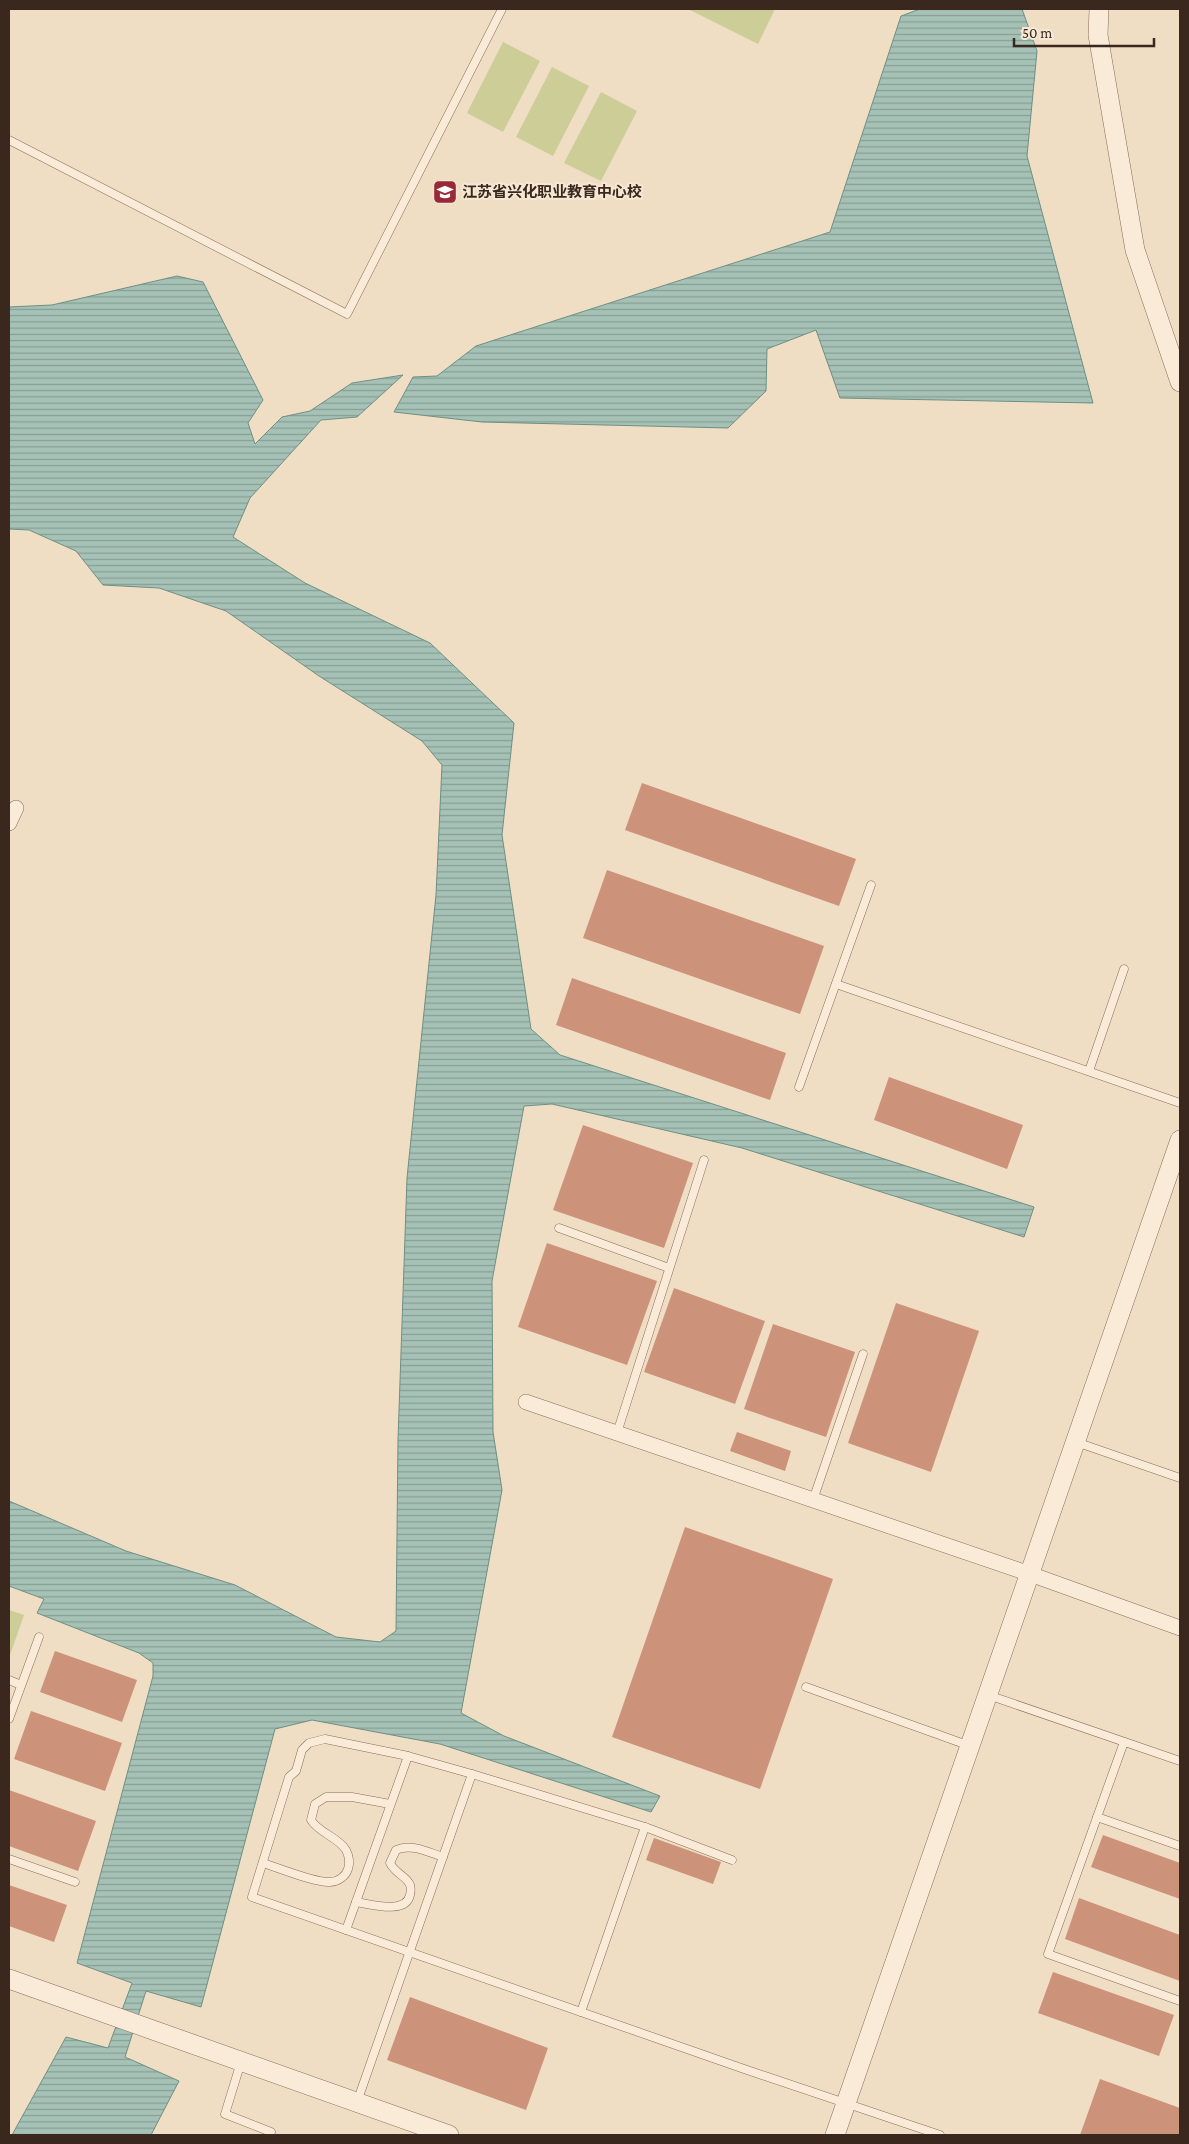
<svg xmlns="http://www.w3.org/2000/svg" width="1189" height="2144" font-family="'Crimson Pro','Noto Sans SC',serif">
  <style>
    .green { fill: #cdcd98 }
    .water { fill: url(#water-rules); stroke: #6d9083 }
    .building { fill: #cd937a }
    .lines { fill: none; stroke-linecap: round; stroke-linejoin: round }
    .service-casing { stroke: #8a6e5a; stroke-width: 9 }
    .minor-casing { stroke: #8a6e5a; stroke-width: 16 }
    .tertiary-casing { stroke: #8a6e5a; stroke-width: 20 }
    .service { stroke: #f9ebd8; stroke-width: 8 }
    .minor { stroke: #f9ebd8; stroke-width: 15 }
    .tertiary { stroke: #f9ebd8; stroke-width: 19 }
    .labels { text-anchor: middle; dominant-baseline: central; stroke-width: 4; stroke-linejoin: round; paint-order: stroke }
    .poi-label { font-size: 15px; font-weight: bold; fill: #3a281e; stroke: #f6e8d4; text-anchor: start }
  </style>
  <defs>
    <pattern id="water-rules" width="6" height="5" patternUnits="userSpaceOnUse" patternTransform="scale(1.25)"><rect width="6" height="5" fill="#a6c2b7"/><path d="M0 2.5h6" fill="none" stroke="#889e94"/></pattern>
  </defs>
  <rect width="100%" height="100%" fill="#efddc4"/>
  <g class="green">
    <path d="M688,9h87l-17,35z"/>
    <path d="M503,42l37,19 -37,71 -36,-19z"/>
    <path d="M552,67l37,19 -36,70 -37,-19z"/>
    <path d="M601,92l36,19 -36,70 -37,-18z"/>
    <path d="M9,1610l15,5 -15,43z"/>
  </g>
  <g class="water">
    <path d="M920,9h102l15,42 -10,105 66,247 -253,-5 -24,-68 -49,19 -1,42 -38,37 -246,-6 -88,-10 19,-35 24,-1 39,-30 354,-114 71,-216z"/>
    <path d="M177,276l26,6 60,118 -15,23 7,21 27,-27 28,-6 42,-28 51,-8 -46,42 -36,3 -71,78 -17,39 72,46 125,60 84,80 -12,112 29,194 29,26 474,152 -10,30 -282,-89 -190,-44 -28,2 -32,175 1,151 9,58 -41,223 43,23 156,60 -9,16 -211,-68 -128,-24 -37,9 -74,278 -55,-16 -21,66 54,24 -28,54h-139l54,-98 42,11 24,-65 -55,-20 76,-287v-13l-14,-10 -102,-40 7,-14 -35,-13v-85l117,50 109,34 101,52 44,5 16,-11 2,-191 9,-262 29,-283 6,-130 -20,-24 -103,-65 -93,-65 -67,-23 -56,-3 -27,-34 -47,-21 -20,-1v-222l43,-2z"/>
  </g>
  <g class="building">
    <path d="M642,783l214,76 -17,47 -214,-76z"/>
    <path d="M607,870l217,76 -24,68 -217,-76z"/>
    <path d="M572,978l214,75 -16,47 -214,-75z"/>
    <path d="M889,1077l134,48 -16,44 -133,-49z"/>
    <path d="M583,1125l110,38 -29,85 -111,-38z"/>
    <path d="M547,1243l110,38 -30,84 -109,-38z"/>
    <path d="M674,1288l91,33 -30,83 -91,-32z"/>
    <path d="M896,1303l83,28 -48,141 -83,-29z"/>
    <path d="M773,1324l82,28 -29,85 -82,-28z"/>
    <path d="M737,1432l54,19 -6,20 -55,-20z"/>
    <path d="M685,1527l148,52 -73,210 -148,-52z"/>
    <path d="M55,1651l82,29 -15,42 -82,-30z"/>
    <path d="M31,1711l91,32 -17,48 -91,-32z"/>
    <path d="M9,1790l87,31 -18,50 -69,-25z"/>
    <path d="M1103,1835l77,28v36l-89,-32z"/>
    <path d="M654,1838l67,24 -8,22 -67,-24z"/>
    <path d="M9,1885l58,20 -13,37 -45,-16z"/>
    <path d="M1079,1898l101,37v46l-115,-42z"/>
    <path d="M1053,1972l121,43 -15,41 -121,-43z"/>
    <path d="M410,1997l138,51 -22,62 -139,-50z"/>
    <path d="M1100,2079l80,29v27h-100z"/>
  </g>
  <g class="lines">
    <defs>
      <g id="service">
        <path d="M9,140l338,174 155,-305"/>
        <path d="M836,984l344,119"/>
        <path d="M1089,1071l35,-102"/>
        <path d="M799,1087l72,-202"/>
        <path d="M559,1228l110,40"/>
        <path d="M617,1433l87,-273"/>
        <path d="M1076,1442l104,36"/>
        <path d="M813,1500l50,-146"/>
        <path d="M9,1680l12,5"/>
        <path d="M806,1687l164,59"/>
        <path d="M988,1695l192,66"/>
        <path d="M9,1719l30,-82"/>
        <path d="M1124,1742l-76,212 132,47"/>
        <path d="M1097,1817l83,29"/>
        <path d="M9,1859l66,23"/>
        <path d="M732,1860l-87,-33 -173,-53 -64,-18 -83,-17 -16,4 -7,7 -6,21 -7,6 -37,120 495,173 193,65"/>
        <path d="M263,1863c16,5 52,20 67,19 8,0 16,-6 18,-13 2,-6 1,-13 -2,-19 -8,-13 -27,-17 -35,-30l4,-16 11,-7h26l38,7"/>
        <path d="M356,1902c14,2 50,13 54,-7 1,-4 1,-9 -1,-12 -5,-8 -14,-10 -19,-20l6,-13c15,-7 32,2 47,7"/>
        <path d="M346,1930l62,-174"/>
        <path d="M581,2012l64,-185"/>
        <path d="M241,2062l-16,52 46,18 -1,3"/>
        <path d="M357,2102l115,-328"/>
      </g>
      <g id="minor">
        <path d="M9,823l7,-15"/>
        <path d="M526,1402l504,172 150,54"/>
      </g>
      <g id="tertiary">
        <path d="M1099,9l-1,26 37,215 45,132"/>
        <path d="M9,1979l440,156"/>
        <path d="M835,2135l345,-995"/>
      </g>
    </defs>
    <use href="#service" class="service-casing"/>
    <use href="#minor" class="minor-casing"/>
    <use href="#tertiary" class="tertiary-casing"/>
    <use href="#service" class="service"/>
    <use href="#minor" class="minor"/>
    <use href="#tertiary" class="tertiary"/>
  </g>
  <defs>
    <symbol id="school-square" viewBox="-11 -11 22 22"><rect x="-9" y="-9" width="18" height="18" rx="4" fill="#9a2937" stroke="#f6e8d4"/><path d="M0-5L7-2L0 1L-7-2ZM-4 1L0 2.5L4 1V4Q0 6-4 4Z" fill="#fff"/></symbol>
  </defs>
  <g fill-rule="evenodd">
    <use href="#school-square" x="431" y="178" width="28" height="28"/>
  </g>
  <g class="labels">
    <g class="poi-label">
      <text x="462" y="192">江苏省兴化职业教育中心校</text>
    </g>
  </g>
  <rect width="1189" height="2144" fill="none" stroke="#3a281e" stroke-width="20"/>
  <path d="M1014 38v8h140v-8" fill="none" stroke="#3a281e" stroke-width="2.5"/>
  <text x="1022" y="38" font-size="15" fill="#3a281e" stroke="#f6e8d4" stroke-width="4" paint-order="stroke">50 m</text>
</svg>
